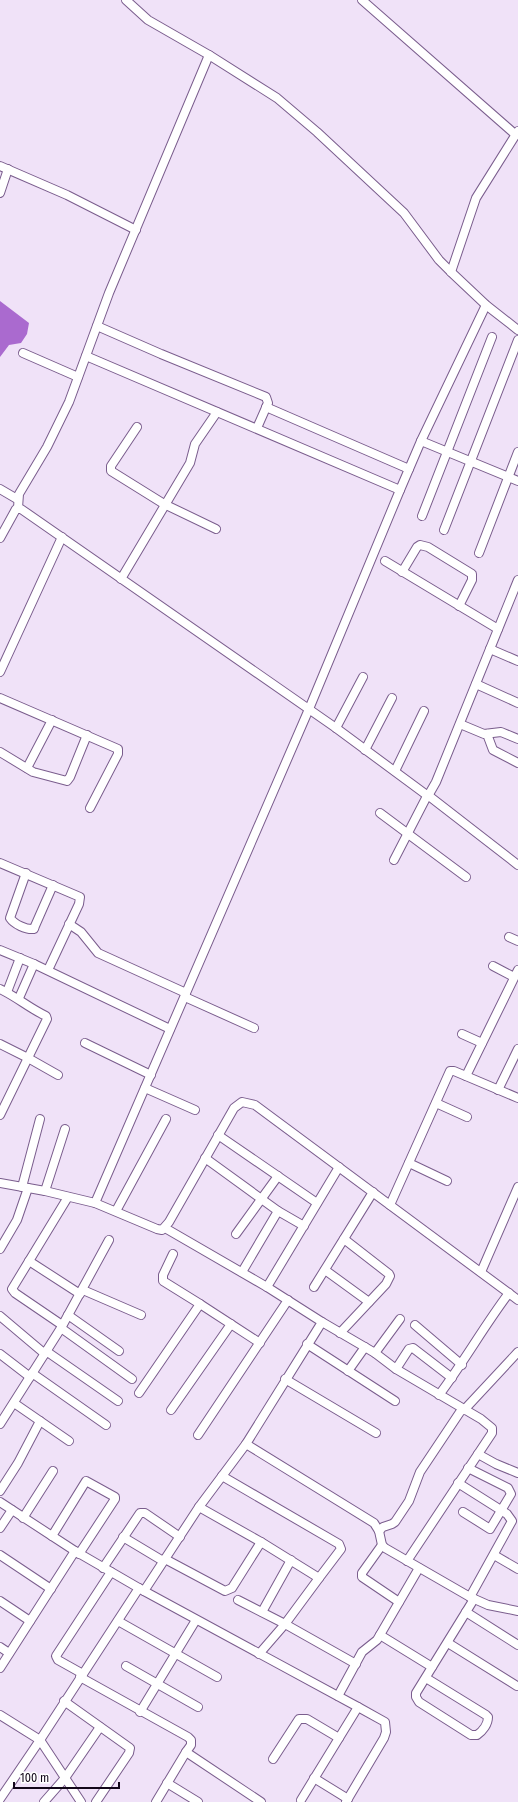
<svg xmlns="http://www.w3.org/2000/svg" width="518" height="1802" font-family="'Fira Sans Condensed',sans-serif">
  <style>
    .water { fill: #aa6acf }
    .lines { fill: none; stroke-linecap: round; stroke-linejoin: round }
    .minor-casing { stroke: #7a5d8d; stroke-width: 10 }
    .minor { stroke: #fff; stroke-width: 8 }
  </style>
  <rect width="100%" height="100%" fill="#f0e2f8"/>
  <path class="water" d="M0,301l29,22 -2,11 -6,9 -12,2 -9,12z"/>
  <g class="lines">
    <defs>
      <g id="minor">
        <path d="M126,0l22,20 61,35 68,43 40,34 87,81 35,47 12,12 35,33 32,25"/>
        <path d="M362,0l154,135"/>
        <path d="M0,166l67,29 69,35"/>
        <path d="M0,193l8,-24"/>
        <path d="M451,272l25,-74 42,-67"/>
        <path d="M97,326l64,28 105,43 2,6 -11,25"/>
        <path d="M23,353l55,24"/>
        <path d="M86,356l314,134"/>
        <path d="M266,407l143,62"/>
        <path d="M137,427l-26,39v5l53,33 52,25"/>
        <path d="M421,441l97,40"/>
        <path d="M0,489l17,10"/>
        <path d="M18,508l1,-14 28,-47 22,-45 40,-109 100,-238"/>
        <path d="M422,516l70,-179"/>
        <path d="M444,530l74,-190"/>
        <path d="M0,538l16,-29h5l315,219 92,68 8,-14 82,-202"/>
        <path d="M479,553l39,-101"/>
        <path d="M385,561l113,68"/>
        <path d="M402,572l15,-25 3,-2 8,2 44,27v6l-13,26"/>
        <path d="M121,579l69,-116 5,-19 22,-32"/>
        <path d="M490,649l28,12"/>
        <path d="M0,672l62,-135"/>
        <path d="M476,684l42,19"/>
        <path d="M0,698l118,51v5l-28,54"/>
        <path d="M460,724l24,10 17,-2 17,7"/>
        <path d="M336,728l27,-51"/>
        <path d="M487,734l6,16 25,13"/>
        <path d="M365,750l27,-52"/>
        <path d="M0,752l33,20 34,9 3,-4 17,-42"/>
        <path d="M27,768l25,-48"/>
        <path d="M395,771l29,-60"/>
        <path d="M429,796l89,69"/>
        <path d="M380,813l86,64"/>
        <path d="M394,860l33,-64"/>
        <path d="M0,863l80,34 -1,7 -31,66"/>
        <path d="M26,873l-16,45c4,6 16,12 24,11l1,-3 18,-41"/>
        <path d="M69,924l12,8 17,21 88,40"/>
        <path d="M509,937l9,4"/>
        <path d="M0,950l34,14 136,65"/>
        <path d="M493,966l21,11"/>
        <path d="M0,989c17,8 29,19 46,27l1,3 -47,96"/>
        <path d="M7,992l13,-34"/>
        <path d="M185,997l69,31"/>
        <path d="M19,998l15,-34"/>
        <path d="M462,1034l20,9"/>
        <path d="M85,1043l66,32"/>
        <path d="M0,1044l28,14 30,17"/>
        <path d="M466,1076l52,-106"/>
        <path d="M145,1088l50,22"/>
        <path d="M498,1090l20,-41"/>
        <path d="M436,1103l31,14"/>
        <path d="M218,1135l99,68"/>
        <path d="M205,1158l73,53 -36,61"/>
        <path d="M409,1163l38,18"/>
        <path d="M0,1183l45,8 50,12 62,26 5,1 7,-8 65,-114 8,-6 13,3 263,195"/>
        <path d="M22,1187l18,-68"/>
        <path d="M45,1191l20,-62"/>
        <path d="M95,1203l214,-494 91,-219 21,-49 65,-136"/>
        <path d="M390,1205l60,-134h4l64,27"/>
        <path d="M116,1211l50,-92"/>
        <path d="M278,1211l26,15"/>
        <path d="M236,1234l42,-58"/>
        <path d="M0,1249l17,-29 11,-32"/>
        <path d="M173,1254l-10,21v6l37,23"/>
        <path d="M29,1261l51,33"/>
        <path d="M325,1270l44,32"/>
        <path d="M481,1272l37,-85"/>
        <path d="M267,1287l72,-120"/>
        <path d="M314,1287l59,-95"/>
        <path d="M83,1290l58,25"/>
        <path d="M68,1315l51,36"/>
        <path d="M0,1316l45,38"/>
        <path d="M322,1322l53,31 21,16 85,50 11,9v5l-85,128"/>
        <path d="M62,1325l-47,-32 -3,-4 56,-92"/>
        <path d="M415,1325l47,40"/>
        <path d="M61,1328l71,51"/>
        <path d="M340,1333l46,-49 4,-8 -1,-2 -45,-35"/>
        <path d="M307,1344l88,57"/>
        <path d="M46,1351l72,50"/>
        <path d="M375,1353l25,-34"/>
        <path d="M0,1354l30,23"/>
        <path d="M396,1369l13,-20 4,-1 39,30"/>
        <path d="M348,1371l17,-24"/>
        <path d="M32,1373l74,52"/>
        <path d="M285,1379l91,54"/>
        <path d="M139,1393l61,-89 60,39"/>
        <path d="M439,1395c25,-33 45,-69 70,-102"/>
        <path d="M14,1403l55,38"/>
        <path d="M171,1410l60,-86"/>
        <path d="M464,1410l54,-58"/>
        <path d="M0,1424l61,-96 48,-88"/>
        <path d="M198,1435l90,-135"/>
        <path d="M246,1444l128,79 5,8 3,14 3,3 85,49 18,8 30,6"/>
        <path d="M478,1454l18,10 22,9"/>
        <path d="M222,1476l117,68 2,5 -22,29"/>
        <path d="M458,1483l49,31 5,7 -42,76"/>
        <path d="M0,1491l18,-28 22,-42"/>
        <path d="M0,1502l75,49 69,40 55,-84 47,-63 76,-122 -55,-35 -102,-59"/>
        <path d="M199,1507l62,35 58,36 -34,46 -26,30"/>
        <path d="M463,1512l27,17 21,-35 -3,-6 -40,-20"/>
        <path d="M23,1518l30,-47"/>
        <path d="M0,1528l12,-18"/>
        <path d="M379,1531l4,-4 9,-3 3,-2 14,-21 11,-29 42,-63"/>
        <path d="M52,1536l34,-55 29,16v2l-36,55"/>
        <path d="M123,1537l40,24"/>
        <path d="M382,1545l-20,28v4l37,25"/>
        <path d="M0,1555l51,34"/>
        <path d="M494,1555l24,14"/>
        <path d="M165,1559l60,32 7,-3 29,-46"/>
        <path d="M103,1568l37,-55h5l35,24"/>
        <path d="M144,1591l214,116 27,15 1,10 -2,6 -38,64"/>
        <path d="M238,1600l47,24 71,40"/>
        <path d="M0,1601l30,20"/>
        <path d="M262,1612l29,-52"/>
        <path d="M466,1612l52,33"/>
        <path d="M118,1621l99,56"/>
        <path d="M380,1635l52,32"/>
        <path d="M448,1643l69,43"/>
        <path d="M0,1647l9,6"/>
        <path d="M126,1666l72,41"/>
        <path d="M0,1668l75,-117"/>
        <path d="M83,1674l-25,-14 -2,-4 55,-84"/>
        <path d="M80,1677l108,60 3,3v5l-5,7 75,50"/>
        <path d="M426,1678l60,37 2,2c0,7 -5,14 -11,18h-6l-52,-33 -3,-5v-4l58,-94"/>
        <path d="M338,1696l24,-44 15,-12 42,-72"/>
        <path d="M64,1701l66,47 -1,5 -33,49"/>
        <path d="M140,1712l56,-92"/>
        <path d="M0,1715l40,25 99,-152"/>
        <path d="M273,1759l26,-40h8l32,19"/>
        <path d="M314,1778l34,21"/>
        <path d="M167,1783l31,19"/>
        <path d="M0,1799l40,-59 41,62"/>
        <path d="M301,1800l57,-93"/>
        <path d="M44,1802l21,-24 35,-51"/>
        <path d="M156,1802l30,-50"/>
      </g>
    </defs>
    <use href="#minor" class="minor-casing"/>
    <use href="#minor" class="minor"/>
  </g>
  <path d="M14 1782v6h105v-6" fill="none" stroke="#120719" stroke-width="2"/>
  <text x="20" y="1782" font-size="12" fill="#120719" stroke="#ffffff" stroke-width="3" paint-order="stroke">100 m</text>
</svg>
